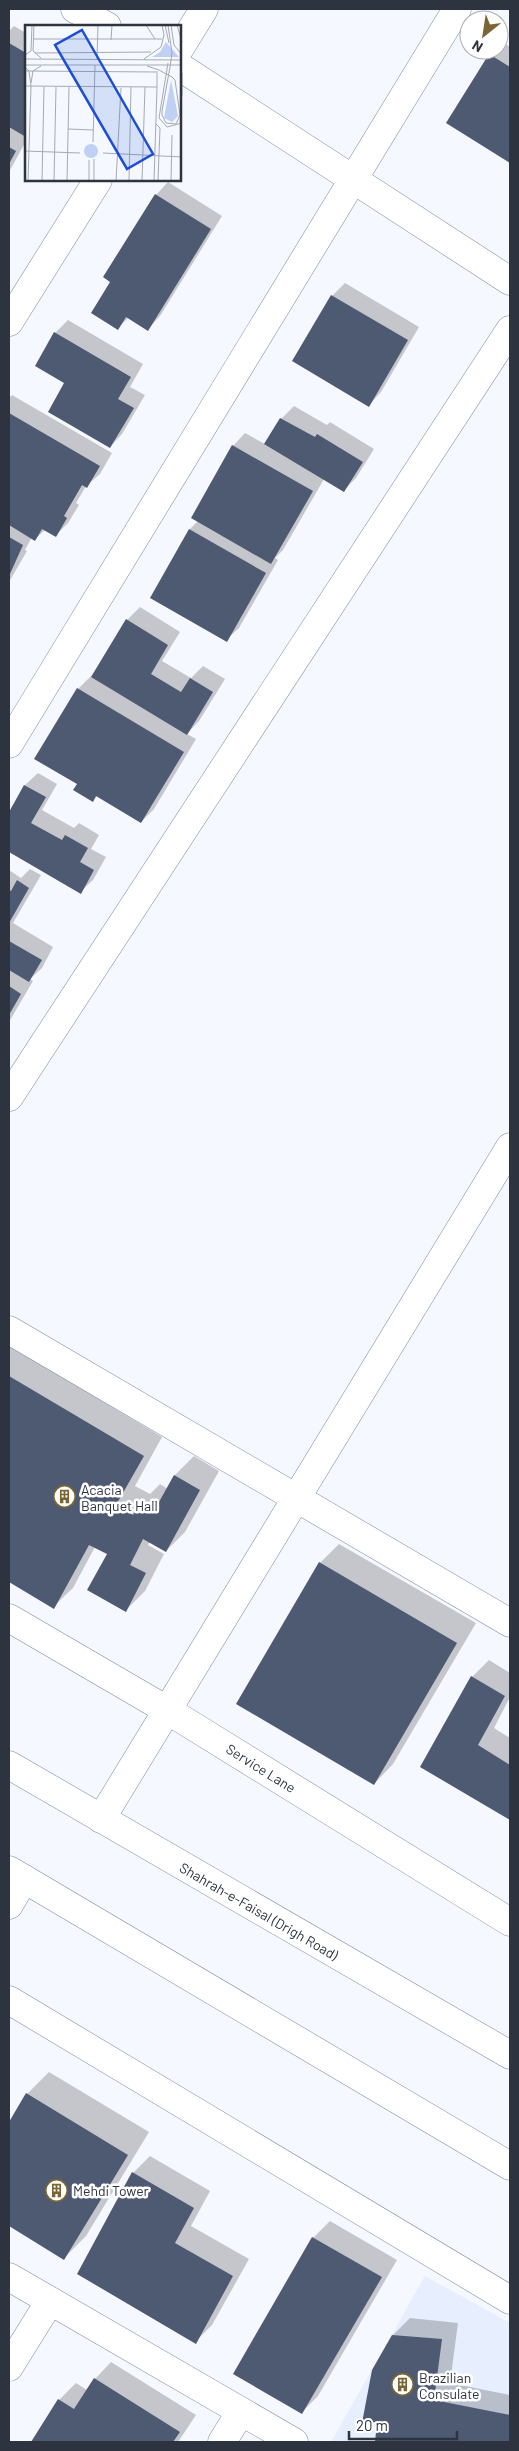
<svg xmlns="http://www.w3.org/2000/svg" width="519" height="2451" font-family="Barlow,sans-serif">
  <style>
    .built { fill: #e7eefd }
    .shadow { fill: #0003 }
    .building { fill: #4e5972 }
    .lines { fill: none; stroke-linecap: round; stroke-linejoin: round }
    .minor-casing { stroke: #7e8ba6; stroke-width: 29 }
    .highway-casing { stroke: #7e8ba6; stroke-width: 29 }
    .minor { stroke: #fff; stroke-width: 28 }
    .highway { stroke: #fff; stroke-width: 28 }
    .labels { text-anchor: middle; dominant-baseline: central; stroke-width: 5; stroke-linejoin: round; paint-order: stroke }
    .poi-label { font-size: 14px; fill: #2e343f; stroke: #fff; text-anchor: start }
    .street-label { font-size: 14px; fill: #2e343f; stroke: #fff }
    .inset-road { fill: none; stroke: #a5aab2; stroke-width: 1 }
    .view { fill: #1d4ed8; fill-opacity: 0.15; stroke: #1d4ed8; stroke-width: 2.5 }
    .inset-edge { fill: none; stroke: #2e343f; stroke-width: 2.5 }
  </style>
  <rect width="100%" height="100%" fill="#f5f8fe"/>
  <path class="built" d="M425,2276l85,47v119h-179z"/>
  <g class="shadow">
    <path d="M14,26l12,7v108l-17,31v-141z"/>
    <path d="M503,42l7,5v114l-62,-38 42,-68 5,-5h4v-4z"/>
    <path d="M168,182l54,34 -62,100 -12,13 -19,-12 -11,11 -6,-46 44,-87z"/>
    <path d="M345,283l74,44 -38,65 -12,13 -75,-44 38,-65z"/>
    <path d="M68,320l75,44 -13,23 15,8 -23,39 -12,13 -44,-64 -11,-50z"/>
    <path d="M12,395l100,58 -12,21 -14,12 -10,17 3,2 -11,18 -13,13 -10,-6 -10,9 -3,-2 -7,13 2,1 -18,31v-184z"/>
    <path d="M294,406l33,19 3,-3 44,27 -18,29 -13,13 -19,-12 -41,71 -8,8 3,2 -39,68 -13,12 -36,-111 8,-8 35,-75 12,-13 20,11 16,-25z"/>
    <path d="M140,607l40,25 -18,29 29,17 12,-12 22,13 -26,42 -12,13 9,5 -42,70 -13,13 -43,-27 -5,5 -15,-16 -42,-26 42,-69 13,-13 2,1 34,-57z"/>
    <path d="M38,773l19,11 -15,26 32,18 5,-5 20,12 -8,14 15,8 -13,23 -13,12 -71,-41v-37l16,-29z"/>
    <path d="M30,869l11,6 -28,48 40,24 -11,21 -12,11 3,2 -24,41v-152l12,8z"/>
    <path d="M9,1345l153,92 -27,49 15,8 10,-10 8,5 7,-14 19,-19 25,15 -34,61 -19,19 -16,-9 -2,3 16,9 -19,37 -19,19 -17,-56 -14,-7 -22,41 -20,19 -44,-26z"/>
    <path d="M339,1544l137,79 -83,141 -19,20 -54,-221z"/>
    <path d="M489,1660l21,13v24l-16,31 16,10v80l-88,-51 50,-90z"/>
    <path d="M49,2072l100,60 -63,104 -22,22 -55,-33v-101l18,-30z"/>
    <path d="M150,2156l60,35 -19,35 58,33 -37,66 -17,17 -62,-169z"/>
    <path d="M330,2221l67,39 -79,136 -16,16 11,-174z"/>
    <path d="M410,2318l48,5 -8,60 60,12v47h-134l17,-107z"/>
    <path d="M111,2362l85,53 -18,27h-146l27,-42 17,-17 11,7 8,-11z"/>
  </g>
  <g class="building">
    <path d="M9,43l17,10v84l-17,-10z"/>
    <path d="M489,54l21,13v96l-64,-40z"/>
    <path d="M9,147l7,4 -7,13z"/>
    <path d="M155,194l56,35 -63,102 -22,-14 -8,13 -27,-17 19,-31 -7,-5z"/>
    <path d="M331,295l77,45 -39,67 -77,-46z"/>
    <path d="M54,332l77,45 -13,22 16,9 -24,40 -62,-36 16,-29 -29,-17z"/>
    <path d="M9,413l91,53 -13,22 -5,-3 -18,31 3,2 -11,19 -14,-8 -7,12 -26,-16z"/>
    <path d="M280,418l35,19 2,-3 46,28 -19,30 -80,-48z"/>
    <path d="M232,445l81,46 -42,73 -80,-46z"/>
    <path d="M189,529l77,44 -39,69 -77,-44z"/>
    <path d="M9,537l14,8 -14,31z"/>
    <path d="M126,619l42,26 -17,29 30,18 9,-14 23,14 -26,43 -96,-58z"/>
    <path d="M77,688l107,64 -43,71 -45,-27 -3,6 -20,-12 4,-6 -43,-25z"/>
    <path d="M24,785l22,12 -15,26 31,17 3,-5 23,13 -8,14 14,8 -13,24 -72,-42v-40z"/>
    <path d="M17,880l12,8 -20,35v-33l2,1z"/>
    <path d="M9,941l33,19 -13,22 -20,-12z"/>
    <path d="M9,986l12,8 -12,21z"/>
    <path d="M9,1376l135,80 -28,49 17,10 7,-12 14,8 20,-36 26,15 -34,62 -23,-13 -13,26 16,8 -20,39 -39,-22 20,-36 -18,-9 -35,64 -45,-27z"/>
    <path d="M319,1562l138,81 -83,142 -138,-81z"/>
    <path d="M471,1676l34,20 -27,49 32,20v55l-90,-53z"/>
    <path d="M26,2093l102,62 -64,105 -55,-34v-104z"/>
    <path d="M132,2172l62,36 -19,35 58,33 -37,68 -119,-70z"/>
    <path d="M312,2237l70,40 -80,137 -69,-40z"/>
    <path d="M392,2335l50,4 -8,61 76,15v27h-135l2,-20 -15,1 10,-53z"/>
    <path d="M94,2378l86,54 -7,10h-142l27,-43 16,10z"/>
  </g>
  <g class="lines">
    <defs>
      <g id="minor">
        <path d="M75,9l32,17"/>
        <path d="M180,48l24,-39"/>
        <path d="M180,67l330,214"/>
        <path d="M9,322l89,-142"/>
        <path d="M9,744l448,-735"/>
        <path d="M9,1097l501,-767"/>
        <path d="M9,1330l501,293"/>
        <path d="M9,1618l158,92 343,212"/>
        <path d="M101,1819l409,-672"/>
        <path d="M9,1905l15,-26"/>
        <path d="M9,2000l501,300"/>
        <path d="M9,2277l285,165"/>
        <path d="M9,2367l41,-66"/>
        <path d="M222,2442l18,-29"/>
      </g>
      <g id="highway">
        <path d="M9,1765l501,290"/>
        <path d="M9,1870l501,296"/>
      </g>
    </defs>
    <use href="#minor" class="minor-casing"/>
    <use href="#highway" class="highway-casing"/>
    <use href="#minor" class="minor"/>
    <use href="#highway" class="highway"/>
  </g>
  <defs>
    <symbol id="building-ring" viewBox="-11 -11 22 22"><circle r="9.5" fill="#fff" stroke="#7b6535" stroke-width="1.5"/><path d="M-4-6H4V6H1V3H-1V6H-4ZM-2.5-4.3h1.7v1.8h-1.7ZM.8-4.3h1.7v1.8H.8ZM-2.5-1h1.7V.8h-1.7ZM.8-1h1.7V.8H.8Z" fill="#7b6535"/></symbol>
  </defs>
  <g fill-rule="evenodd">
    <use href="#building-ring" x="52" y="1484" width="25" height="25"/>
    <use href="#building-ring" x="44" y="2178" width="25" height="25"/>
    <use href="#building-ring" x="390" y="2372" width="25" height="25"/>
  </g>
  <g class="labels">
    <g class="poi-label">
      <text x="81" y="1489">Acacia<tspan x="81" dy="16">Banquet Hall</tspan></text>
      <text x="73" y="2190">Mehdi Tower</text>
      <text x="419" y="2377">Brazilian<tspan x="419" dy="16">Consulate</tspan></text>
    </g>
    <g class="street-label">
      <text transform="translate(261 1768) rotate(32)">Service Lane</text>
      <text transform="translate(259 1911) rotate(30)">Shahrah-e-Faisal (Drigh Road)</text>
    </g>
  </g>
  <g transform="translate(25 25)">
    <rect width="156" height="156" fill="#f5f8fe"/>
    <path d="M141,17l13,15h-27l8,-5zM146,55l7,36 -6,6 -8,-4zM59 126a7 7 0 1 1 14 0a7 7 0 1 1-14 0Z" fill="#c0d0f4"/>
    <path class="inset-road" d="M9,0l-1,26 8,7M121,0l9,14h7M140,0l4,18M146,0l3,20 8,10M152,0l5,17M9,14h121M86,15l1,-15M10,28l116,-1M0,30l6,-4 1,-26M0,34l157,1M72,34l1,-34M119,34l17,-12 3,-12 -2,-10M143,38l-9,55 8,9 15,-4M0,40h157M122,41l12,4 13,7 3,3 5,35 -4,9 -10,-1 -4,-8v-4l8,-44 2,-14 -4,-28M0,42l4,4 2,15 -3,95M0,46l133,1M157,48v23M6,58l2,-12 8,-5M0,61l132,1v-14M131,99l4,4 -2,53M43,104l25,1M68,117l2,-77M0,126l55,2M78,128l79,4M17,156l2,-94M29,156l2,-94M42,156l2,-94M64,156v-21M69,156v-22M91,156l5,-93M104,156l2,-94M117,156l3,-94M129,156l3,-94M146,156l1,-46"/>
    <path class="view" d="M57,5l71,124 -26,15 -72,-124z"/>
    <rect width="156" height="156" class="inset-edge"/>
  </g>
  <rect width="519" height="2451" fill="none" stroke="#2e343f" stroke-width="20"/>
  <g transform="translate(484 35) rotate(210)"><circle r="24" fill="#ffffff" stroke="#abaeb2"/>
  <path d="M0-4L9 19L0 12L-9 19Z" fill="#7b6535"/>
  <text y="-8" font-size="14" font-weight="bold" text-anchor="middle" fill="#2e343f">N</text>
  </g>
  <path d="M349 2431v8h108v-8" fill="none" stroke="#2e343f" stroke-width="2.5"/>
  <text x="356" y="2431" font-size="15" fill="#2e343f" stroke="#ffffff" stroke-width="4" paint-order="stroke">20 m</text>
</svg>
